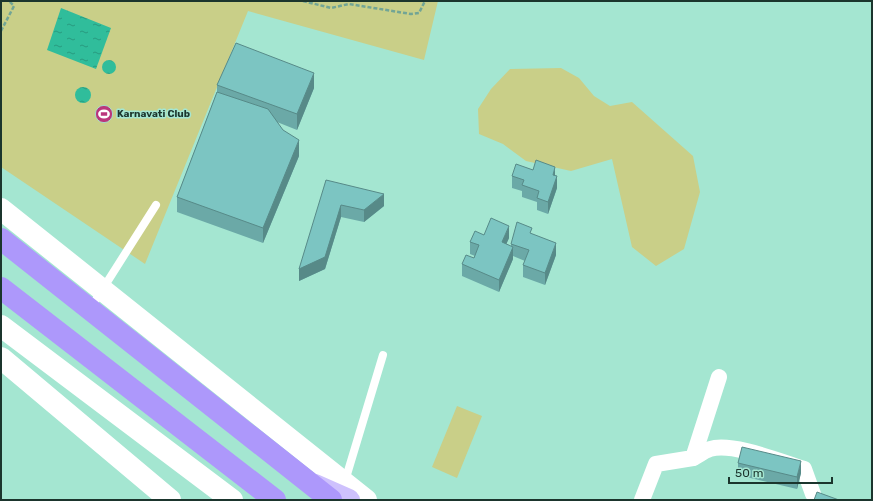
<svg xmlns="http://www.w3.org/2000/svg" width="873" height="501" font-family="Rubik,sans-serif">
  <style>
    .grass { fill: #c9cf88 }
    .water { fill: url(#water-ripples) }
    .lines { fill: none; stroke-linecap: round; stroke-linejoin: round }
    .path { stroke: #72a595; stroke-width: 2.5; stroke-dasharray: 4 2; stroke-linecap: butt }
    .lane { stroke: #fff; stroke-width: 8 }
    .street { stroke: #fff; stroke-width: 16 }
    .secondary { stroke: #fff; stroke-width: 22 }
    .primary { stroke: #cec1fd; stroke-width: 22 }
    .highway { stroke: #ad98fb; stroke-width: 22 }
    .wall { fill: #6ba9a7 }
    .shaded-wall { fill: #578a88 }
    .building { fill: #7cc5c2; stroke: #578a88 }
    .labels { text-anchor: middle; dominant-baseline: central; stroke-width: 3; stroke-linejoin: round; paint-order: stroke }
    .poi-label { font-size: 10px; font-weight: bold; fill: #1b352d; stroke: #a4e6d1; text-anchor: start }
  </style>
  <defs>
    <pattern id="water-ripples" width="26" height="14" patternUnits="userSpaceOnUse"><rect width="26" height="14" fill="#30bd9b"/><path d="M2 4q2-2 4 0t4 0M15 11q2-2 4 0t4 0" fill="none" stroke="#289a7f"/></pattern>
  </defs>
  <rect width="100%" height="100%" fill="#a4e6d1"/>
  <g class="grass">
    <path d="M1,1h437l-14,59 -176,-49 -103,253 -144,-97z"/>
    <path d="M561,68l18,10 15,18 16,10 22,-4 61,54 7,36 -16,57 -28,17 -24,-19 -20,-88 -41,12 -45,-10 -23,-17 -24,-10 -1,-25 13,-20 19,-20z"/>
    <path d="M457,406l25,10 -25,62 -25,-11z"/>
  </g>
  <g class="water">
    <path d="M61,8l50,20 -15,41 -49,-19z"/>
    <circle cx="109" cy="67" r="7"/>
    <circle cx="83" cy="95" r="8"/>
  </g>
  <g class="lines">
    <g class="path">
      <path d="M303,1l28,7 18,-4 62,10 8,-1 6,-12"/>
      <path d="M1,31l13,-25 -5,-5"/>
    </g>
    <g class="lane">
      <path d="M90,309l66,-104"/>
      <path d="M345,481l38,-126"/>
    </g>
    <g class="street">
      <path d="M693,458c6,-3 11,-7 17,-9 22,-7 71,13 94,20l9,25"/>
      <path d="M642,500l14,-36 37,-6 26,-81"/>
    </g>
    <g class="secondary">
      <path d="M1,209l365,291"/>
      <path d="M1,326l231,174"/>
      <path d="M1,358l169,142"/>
    </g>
    <path class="primary" d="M315,485l34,15"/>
    <g class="highway">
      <path d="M1,239l330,261"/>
      <path d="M1,288l274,212"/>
    </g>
  </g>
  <g class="wall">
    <path d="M217,85l97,3 -17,42 -20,-8 22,34 -36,87 -86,-31v-15l40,-105z"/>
    <path d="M533,170l22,6 2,12 -9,26 -11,-4v-8l-15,-5v-6l-10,-3v-12z"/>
    <path d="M326,180l58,26 -20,16 -23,-5 -16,52 -26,12z"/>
    <path d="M532,234l24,21 -11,30 -22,-8v-12l2,-4 -12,-5v3l-14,33 -37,-16v-12l12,-6 1,-2 -5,-2v-12l14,-7 25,3 -3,6 5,3v-3z"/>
    <path d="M738,463l63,10 -4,16 -59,-14z"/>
  </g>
  <g class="shaded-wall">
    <path d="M314,73v15l-17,42v-16z"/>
    <path d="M299,140v16l-36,87v-15z"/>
    <path d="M555,167v12l-2,-4z"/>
    <path d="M557,176v12l-9,26v-12z"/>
    <path d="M384,194v12l-20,16v-12z"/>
    <path d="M341,205v12l-16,52 -26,12v-12z"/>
    <path d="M509,226v12l-7,16v-12z"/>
    <path d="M556,243v12l-11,30v-12z"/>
    <path d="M513,247v12l-14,33v-12z"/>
    <path d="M801,461v12l-4,16v-12z"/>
  </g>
  <g class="building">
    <path d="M236,43l78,30 -17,41 -80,-29z"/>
    <path d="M217,92l51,17 15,21 16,10 -36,88 -86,-31z"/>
    <path d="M536,160l19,7 -2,8 4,1 -9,26 -11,-4 2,-7 -17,-6 2,-5 -12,-4 4,-12 17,6z"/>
    <path d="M326,180l58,14 -20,16 -23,-5 -16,52 -26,12z"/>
    <path d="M491,218l18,8 -7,16 11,5 -14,33 -37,-16 4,-9 8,3 5,-13 -9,-3 5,-11 9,4z"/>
    <path d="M517,222l15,6 -2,5 26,10 -11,30 -22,-8 6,-15 -18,-6z"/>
    <path d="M742,447l59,14 -4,16 -59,-14z"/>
    <path d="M817,492l22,8h-25z"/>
  </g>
  <defs>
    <symbol id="stadium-disc" viewBox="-11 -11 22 22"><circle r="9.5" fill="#ba367c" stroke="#a4e6d1"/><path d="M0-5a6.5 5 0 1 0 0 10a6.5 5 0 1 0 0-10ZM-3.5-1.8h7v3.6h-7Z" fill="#fff"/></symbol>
  </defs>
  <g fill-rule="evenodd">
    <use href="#stadium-disc" x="94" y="104" width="20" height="20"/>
  </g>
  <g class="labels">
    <g class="poi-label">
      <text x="117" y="114">Karnavati Club</text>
    </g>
  </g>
  <rect width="873" height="501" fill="none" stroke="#1b352d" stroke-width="4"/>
  <path d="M729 477v6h103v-6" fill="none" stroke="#1b352d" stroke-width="2"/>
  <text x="735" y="477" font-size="12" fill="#1b352d" stroke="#a4e6d1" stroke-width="3" paint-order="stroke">50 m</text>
</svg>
